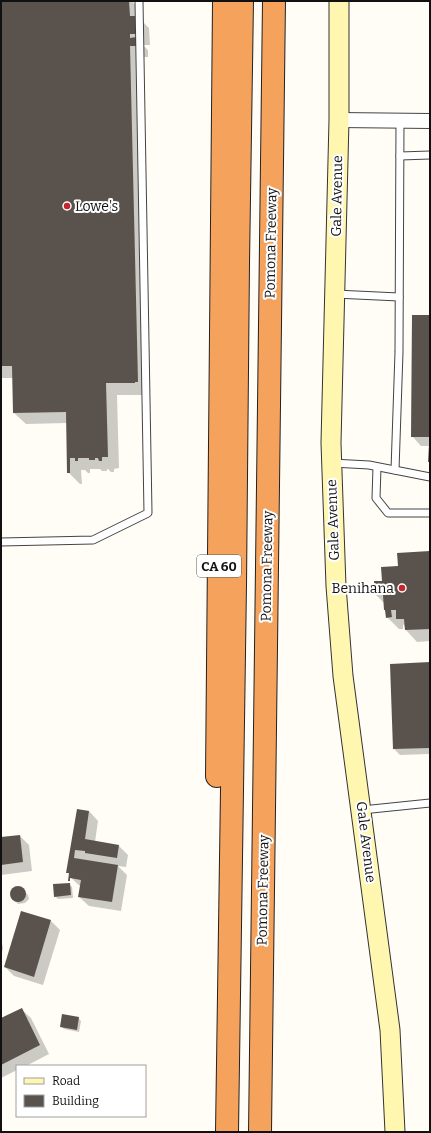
<svg xmlns="http://www.w3.org/2000/svg" width="431" height="1133" font-family="Bitter,serif">
  <style>
    .shadow { fill: #0003 }
    .building { fill: #5a524d }
    .lines { fill: none; stroke-linecap: round; stroke-linejoin: round }
    .service-casing { stroke: #444; stroke-width: 9 }
    .minor-casing { stroke: #444; stroke-width: 16 }
    .secondary-casing { stroke: #333; stroke-width: 21 }
    .motorway-casing { stroke: #222; stroke-width: 24 }
    .service { stroke: #fff; stroke-width: 7 }
    .minor { stroke: #fff; stroke-width: 14 }
    .secondary { stroke: #fff6b0; stroke-width: 19 }
    .motorway { stroke: #f5a25d; stroke-width: 22 }
    .poi-dot { fill: #c4262e; stroke: #fff; stroke-width: 1.5 }
    .labels { text-anchor: middle; dominant-baseline: central; stroke-width: 4; stroke-linejoin: round; paint-order: stroke }
    .shield { fill: #fff; stroke: #585858; stroke-width: 1 }
    .shield-label { font-size: 13px; font-weight: bold; fill: #111 }
    .street-label { font-size: 14px; fill: #111; stroke: #fff }
    .poi-label { font-size: 14px; fill: #111; stroke: #fff; text-anchor: start }
  </style>
  <rect width="100%" height="100%" fill="#fffdf5"/>
  <g class="shadow">
    <path d="M1,1h131l9,9v10l8,8 1,17h-7l5,5v7h-7l5,338h-29l2,73 -5,1v3h-3l-3,-3h-1v2h-5l-2,-2h-10v4h-2l-3,-3h-4l1,14h-2l-12,-12 -1,-49 -41,1 -12,-11 -1,-35h-12z"/>
    <path d="M430,316v146v-16h-9l-9,-10z"/>
    <path d="M430,552v89l-13,1 -11,-12 -1,-3 -2,-3v5h-4l-12,-12 -3,-14 -8,-8 7,-13 16,-15z"/>
    <path d="M430,663v91l-30,1 -6,-6z"/>
    <path d="M78,810l11,1 9,10 -3,21 24,4 9,9 -2,12 -8,-1 9,9 -6,36 -32,-5 -10,-9 2,-10 -11,-10v-2l-3,-3z"/>
    <path d="M20,836l9,9 3,26 -31,4v-37z"/>
    <path d="M69,884l3,3 1,11 -15,1 -3,-3z"/>
    <path d="M20,887l8,8 1,4 -4,4 -7,1 -6,-6 -1,-6 3,-4z"/>
    <path d="M51,921l9,9 -17,55 -29,-9 -9,-9z"/>
    <path d="M1,938l2,10 -2,9z"/>
    <path d="M21,1009l10,9 18,36 -23,12h-9v4l-16,8v-59z"/>
    <path d="M78,1018l3,3 -2,11 -15,-3 -3,-3z"/>
  </g>
  <g class="building">
    <path d="M1,1h128l1,15h8v18h-8v4l7,-1v9h-7l8,336h-3v1h-29l2,74h-6v4h-3l-1,-3h-3v2h-6v-2h-11v3h-3v-3h-5v15h-3l-1,-61 -53,1 -1,-47h-11z"/>
    <path d="M412,315h18v122h-19z"/>
    <path d="M429,445h1v17h-2z"/>
    <path d="M430,551v78l-25,1 -1,-11h-8v-9h-5l1,7 -6,1 -1,-8h-1l-1,-15h-8l-1,-14h8l-1,-14 17,-1 -1,-13z"/>
    <path d="M430,662v86l-37,1 -3,-85z"/>
    <path d="M77,809l12,2 -4,28 34,6 -2,13 -32,-5v-2l-10,-1 -1,8 44,7 -6,37 -34,-5 3,-17 -11,-2v3h-2l1,-8h-3z"/>
    <path d="M20,835l3,27 -22,3v-28z"/>
    <path d="M70,883l1,12 -17,2 -1,-13z"/>
    <circle cx="18" cy="894" r="8"/>
    <path d="M21,911l30,9 -17,57 -30,-10z"/>
    <path d="M22,1008l18,37 -39,20v-47z"/>
    <path d="M62,1014l17,3 -2,13 -17,-3z"/>
  </g>
  <g class="lines">
    <defs>
      <g id="service">
        <path d="M400,156l30,-1"/>
        <path d="M335,294l64,3"/>
        <path d="M332,463l37,2 61,12"/>
        <path d="M377,467l-1,31 12,15h42"/>
        <path d="M395,470l4,-118 1,-231"/>
        <path d="M1,542l92,-2 55,-27 -9,-512"/>
        <path d="M362,810l68,-7"/>
      </g>
      <path id="minor" d="M339,120l91,1"/>
      <path id="secondary" d="M339,1v119l-8,323 5,143 7,90 47,354 5,102"/>
      <g id="motorway">
        <path d="M217,776l7,-775"/>
        <path d="M227,1132l8,-547 3,-322 4,-262"/>
        <path d="M260,1132l14,-1131"/>
      </g>
    </defs>
    <use href="#service" class="service-casing"/>
    <use href="#minor" class="minor-casing"/>
    <use href="#secondary" class="secondary-casing"/>
    <use href="#motorway" class="motorway-casing"/>
    <use href="#service" class="service"/>
    <use href="#minor" class="minor"/>
    <use href="#secondary" class="secondary"/>
    <use href="#motorway" class="motorway"/>
  </g>
  <g class="poi-dot">
    <circle cx="67" cy="206" r="4"/>
    <circle cx="402" cy="588" r="4"/>
  </g>
  <g class="labels">
    <rect class="shield" x="197" y="555" width="44" height="22" rx="3"/>
    <g class="shield-label">
      <text x="219" y="566">CA 60</text>
    </g>
    <g class="street-label">
      <text transform="translate(337 196) rotate(-89)">Gale Avenue</text>
      <text transform="translate(271 243) rotate(-89)">Pomona Freeway</text>
      <text transform="translate(333 520) rotate(-92)">Gale Avenue</text>
      <text transform="translate(267 566) rotate(-89)">Pomona Freeway</text>
      <text transform="translate(366 842) rotate(83)">Gale Avenue</text>
      <text transform="translate(263 890) rotate(-89)">Pomona Freeway</text>
    </g>
    <g class="poi-label">
      <text x="75" y="206">Lowe's</text>
      <text x="394" y="588" text-anchor="end">Benihana</text>
    </g>
  </g>
  <rect width="431" height="1133" fill="none" stroke="#111111" stroke-width="4"/>
  <rect x="16" y="1065" width="130" height="52" fill="#ffffff" stroke="#a0a0a0"/>
  <rect x="24" y="1078" width="20" height="6" fill="#fff6b0" stroke="#a0a0a0"/>
  <text x="52" y="1085" font-size="12" fill="#111111">Road</text>
  <rect x="24" y="1095" width="20" height="12" fill="#5a524d" stroke="#a0a0a0"/>
  <text x="52" y="1105" font-size="12" fill="#111111">Building</text>
</svg>
